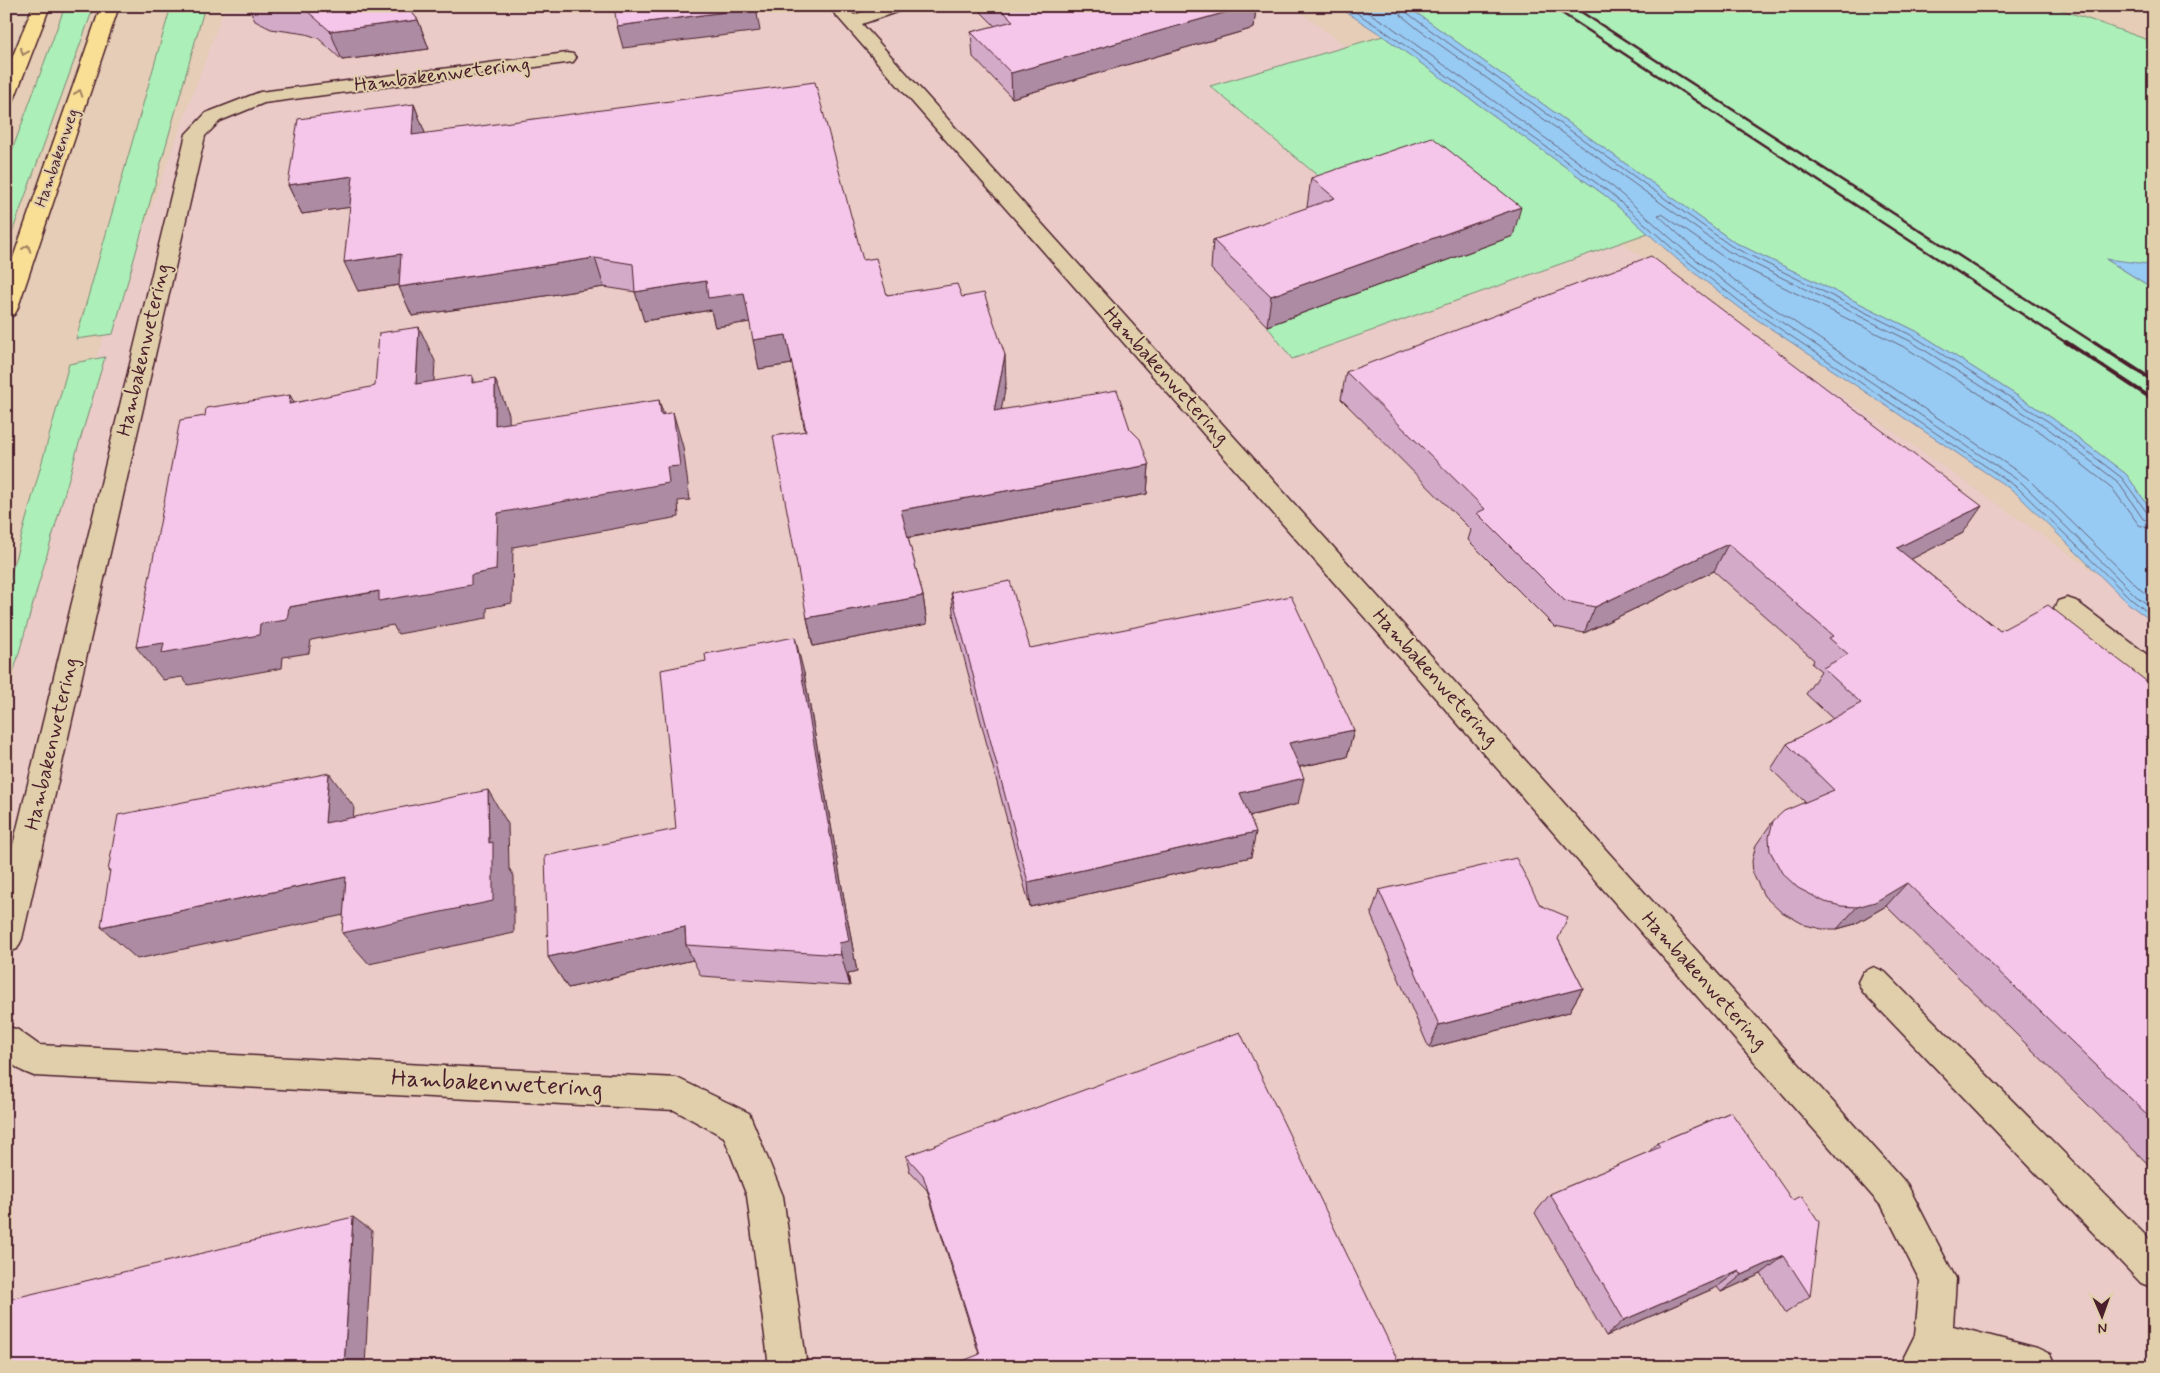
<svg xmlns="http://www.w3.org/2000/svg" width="2160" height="1373" font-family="Mynerve,sans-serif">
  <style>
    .built { fill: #eacbc7 }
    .green { fill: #acefb8; stroke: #7b8772 }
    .water { fill: #97cbf4; stroke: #7886a4 }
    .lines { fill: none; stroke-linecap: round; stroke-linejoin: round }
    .shore { stroke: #69647b; stroke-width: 1 }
    .minor-casing { stroke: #4a1f2b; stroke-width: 3 }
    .major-casing { stroke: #4a1f2b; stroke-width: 3 }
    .minor { fill: #e1cfac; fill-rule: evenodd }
    .major { fill: #f9df96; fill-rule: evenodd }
    .rail-far1 { stroke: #4a1f2b; stroke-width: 2.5 }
    .rail { stroke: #4a1f2b; stroke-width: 4 }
    .wall { fill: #d3aac8; stroke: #4a1f2b }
    .shaded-wall { fill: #ac8ba3; stroke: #4a1f2b }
    .building { fill: #f5c6e9; stroke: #4a1f2b }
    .oneway { stroke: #a27f60 }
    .labels { text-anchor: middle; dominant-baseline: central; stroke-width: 4; stroke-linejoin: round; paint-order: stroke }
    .far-street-label { font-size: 16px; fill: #4a1f2b; stroke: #e1cfac }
    .street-label { font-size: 20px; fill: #4a1f2b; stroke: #e1cfac }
    .near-street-label { font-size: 24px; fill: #4a1f2b; stroke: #e1cfac }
  </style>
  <rect width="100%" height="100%" fill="#e5cdb8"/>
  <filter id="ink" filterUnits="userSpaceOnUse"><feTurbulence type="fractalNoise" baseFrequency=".02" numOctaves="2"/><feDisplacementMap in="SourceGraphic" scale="10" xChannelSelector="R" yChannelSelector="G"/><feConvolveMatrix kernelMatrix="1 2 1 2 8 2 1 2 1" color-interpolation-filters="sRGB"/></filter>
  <g filter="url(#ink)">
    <path class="built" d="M225,6h1066l358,256 505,351v754h-2148v-763z"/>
    <g class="green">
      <path d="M65,6h29l-88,243v-82z"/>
      <path d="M171,6h34l-92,328 -37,5z"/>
      <path d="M1407,6h644l103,36v223l-47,-5 47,29v225l-28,-40 -74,-56 -136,-87 -182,-89z"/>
      <path d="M1383,36l223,160 42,37 -356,126 -25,-33 245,-90 -182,-50 -120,-100z"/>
      <path d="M105,357l-28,93 -71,248v-106l63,-228z"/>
    </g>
    <g class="water">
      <path d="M1337,6h70l327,236 182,89 136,87 74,56 28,40v109l-25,-19 -114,-112 -275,-184 -62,-48 -72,-64 -223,-160z"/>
      <path d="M2106,259l48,6v24z"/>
    </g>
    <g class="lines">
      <g class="shore">
        <path d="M1346,6l40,26 223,160 72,64 62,48 275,184 114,112 22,17"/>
        <path d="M1358,6l32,20 223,161 72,64 62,48 275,184 114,113 18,13"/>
        <path d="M1398,6l3,9 17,14 310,222 182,90 136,86 72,55 25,37 11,4"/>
        <path d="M1405,6l1,6 16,12 309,222 182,90 136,86 73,56 26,36 6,2"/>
        <path d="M2154,530l-15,-5 -27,-37 -70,-55 -136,-85 -181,-90 -63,-44 -4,1 32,30 61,48 275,184 115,113 13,10"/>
      </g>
      <defs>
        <g id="minor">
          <path d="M828,6h18l8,9 25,-9h25l-2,4 -40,14 1045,1160 49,95 -3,47 84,22 13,6 6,13h-90l-24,-7 -3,7h-40l16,-32 5,-54 -37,-73z"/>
          <path d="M567,53l6,1 3,4 -3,4 -309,41 -44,18 -15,15 -183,803 -5,10 -11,4v-79l180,-740 20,-21 54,-21z"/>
          <path d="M2067,598l9,3 78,59v26l-10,-3 -86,-68 -4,-7 4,-7z"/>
          <path d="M1874,967l11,5 269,272v44l-13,-5 -278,-291 -5,-10 5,-10z"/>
          <path d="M6,1026l12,4 21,15 638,33 72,35 34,83 24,171h-38l-22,-171 -23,-59 -50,-27 -640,-34 -12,-5 -16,-11z"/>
        </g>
        <g id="major">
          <path d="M33,6h17l-35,91 -2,4 -7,2v-30z"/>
          <path d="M101,6h18l-102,304 -3,5 -8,2v-39z"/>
        </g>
      </defs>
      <use href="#minor" class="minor-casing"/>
      <use href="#major" class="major-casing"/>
      <use href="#minor" class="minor"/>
      <use href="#major" class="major"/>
      <g class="rail-far1">
        <path d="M1551,6l517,338"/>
        <path d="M1572,6l524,338"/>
      </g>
      <g class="rail">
        <path d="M2066,342l88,58"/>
        <path d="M2094,342l60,39"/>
      </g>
    </g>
    <g class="wall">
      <path d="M248,6h159l11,14 11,29 -87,11 -24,-22 -12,-4 -35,-5 -16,-8z"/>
      <path d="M975,6h281l-2,22 -242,70 -39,-41 -2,-25 24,-6z"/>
      <path d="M414,104l11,30 438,126 24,35 75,2 44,87 -5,25 129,20 19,36 -2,29 -239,44 15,58 4,28 -114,22 -6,-28 -2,-187 -13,-67 -33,5 -9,-47 -35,5 -4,-17 -67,11 -8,-29 -32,-5 -192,29 -13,-31 -41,6 -8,-84 -48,7 -14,-29z"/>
      <path d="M1311,178l202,58 -246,90 -56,-57 2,-29 95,-32 -1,-1z"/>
      <path d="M1346,372l617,161 -52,26 89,72 154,56v483l-268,-264 -31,18 -18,5h-15l-17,-4 -25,-14 -16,-15 -11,-22 -1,-13 4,-16 17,-24 32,-19 -34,-33 16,-25 46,-25 -27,-25 15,-23 -9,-7 2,-4 -100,-89 -130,62 -29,-6 -87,-87 3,-10 -130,-131z"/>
      <path d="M951,592l79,56 324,82 -7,27 -47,10 -2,37 -48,12 1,41 -221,50 -76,-287z"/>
      <path d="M804,673l53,299 -9,2 2,12 -149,-10 -8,-16 -125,28 -20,-31 128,-128z"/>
      <path d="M1379,890l179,49 25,49 -14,24 -140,36 -58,-133z"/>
      <path d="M1731,1112l79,184 -24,17 -25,-39 -40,18 -4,-5 -111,49 -71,-123 15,-19 99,-42 8,-9z"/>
      <path d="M906,1156l495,211 -422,-13 -52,-164 -17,-18z"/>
    </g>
    <g class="shaded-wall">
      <path d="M1248,6h8l-2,22 -242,70 -1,-25z"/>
      <path d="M756,8l4,23 -137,17 -6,-22z"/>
      <path d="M418,20l11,29 -87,11 -12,-29z"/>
      <path d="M414,104l11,29 -2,31 -11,-29z"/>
      <path d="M353,176l13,29 -64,9 -14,-29z"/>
      <path d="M1521,207l-8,29 -246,90 4,-30z"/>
      <path d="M401,254l13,29 -56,8 -14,-29z"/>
      <path d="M595,258l9,29 -192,29 -13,-29z"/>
      <path d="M706,281l38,12 7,29 -36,5 -4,-17 -67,11 -9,-29z"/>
      <path d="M419,327l16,34 -3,57 -16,-34z"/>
      <path d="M786,335l6,29 -33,5 -6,-29z"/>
      <path d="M1005,355l1,29 -10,55 -2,-28z"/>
      <path d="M472,375l15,34 -15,-26z"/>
      <path d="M495,379l14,35 1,45 -15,-34z"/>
      <path d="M290,395l19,34 -20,-25z"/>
      <path d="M659,400l11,34 -9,-19z"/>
      <path d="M673,412l10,35 7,53 -12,1 1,16 -166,30 -1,56 -25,5v10l-89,16 -5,-9 -82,15 -2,13 -26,4 -1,11 -94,17 -6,-8 -19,3 -27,-33 124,-23 29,-17 182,-32 27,-62 169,-46z"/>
      <path d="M1149,465l-2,29 -242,44 -4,-28z"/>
      <path d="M1982,506l-19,27 -83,42 17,-27z"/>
      <path d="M1728,544l-14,27 -130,62 11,-26z"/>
      <path d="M923,596l4,28 -114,22 -6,-28z"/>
      <path d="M795,637l9,36 53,299 -9,2 2,12 -9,-31 -2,-12z"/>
      <path d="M1354,730l-7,27 -63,13 5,-27z"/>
      <path d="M329,773l25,34 -3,50 -26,-34z"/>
      <path d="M1304,778l-6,26 -62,15 4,-26z"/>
      <path d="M488,790l20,34 1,44 5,8v57l-145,31 -27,-31 147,-90z"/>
      <path d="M1256,832l-5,25 -221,50 -2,-25z"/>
      <path d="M346,877l26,32 -235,50 -36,-32z"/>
      <path d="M1907,883l-21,23 -31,18 -18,5 20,-22z"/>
      <path d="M685,927l1,18 7,15 -125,28 -20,-31z"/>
      <path d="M1583,988l-14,24 -140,36 10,-23z"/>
      <path d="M353,1217l19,14 -7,136h-21z"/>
      <path d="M1784,1256l-23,18 -40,18 21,-17z"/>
      <path d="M1739,1270l-22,17 -111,49 18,-16z"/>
    </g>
    <g class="building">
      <path d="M295,6h112l11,14 -88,11 -24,-21z"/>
      <path d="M614,6h141l1,2 -139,18z"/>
      <path d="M998,6h250l-237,67 -40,-41 42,-11z"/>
      <path d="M815,82l48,178 13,-2 11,37 70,-11 5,13 22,-4 21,62 -11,56 123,-21 13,39 10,10 9,26 -248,45 22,86 -116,22 -34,-182 33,-5 -20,-96 -33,5 -9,-47 -36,5 -2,-17 -71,11 -2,-28 -38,-6 -196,29 2,-33 -57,8 9,-86 -65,9 10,-66 116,-15 -2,31z"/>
      <path d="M1432,137l89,70 -250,89 -58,-56 122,-42 -24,-20z"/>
      <path d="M1651,256l331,250 -85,42 103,83 48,-26 106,82v434l-247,-238 -32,19 -18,5 -16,-1 -16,-4 -27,-14 -16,-15 -12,-22 -1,-14 4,-16 11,-10 50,-21 -47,-46 74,-41 -38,-35 25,-14 -19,-16 4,-2 -105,-92 -133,63 -30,-6 -88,-88 8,-4 -139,-137z"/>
      <path d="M419,327l-3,57 56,-9v8l23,-4v46l164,-25 2,15 12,-3 7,54 -13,1 2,16 -171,30 -2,57 -25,5v10l-92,16v-10l-90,16 -2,13 -27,4 -1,11 -97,18 2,-10 -28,4 44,-227 25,-4 1,-8 84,-13 -1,9 86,-18 4,-53z"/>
      <path d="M1010,581l20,67 261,-52 63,134 -65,13 15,35 -64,15 16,39 -228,50 -77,-290z"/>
      <path d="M795,637l54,304 -10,2 2,12 -155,-10 -1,-18 -137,30 -3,-101 131,-27 -15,-159 45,-9 -1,-7z"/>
      <path d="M329,773l-4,50 163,-33 1,53 4,-1v59l-151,32 4,-56 -245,50 9,-57 -2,1 10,-56z"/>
      <path d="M1516,858l24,47 28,12 -10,22 25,49 -144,37 -60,-135z"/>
      <path d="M1240,1032l161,335h-453l32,-13 -57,-179 -17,-19z"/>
      <path d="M1731,1112l61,88 10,-4 17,26 -9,74 -26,-40 -42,19 -3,-5 -115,50 -74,-126 110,-47 -3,-4z"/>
      <path d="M353,1217l-9,150h-338v-67z"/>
    </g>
    <defs><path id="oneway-chevron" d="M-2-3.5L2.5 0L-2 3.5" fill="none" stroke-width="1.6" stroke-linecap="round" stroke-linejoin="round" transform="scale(1.25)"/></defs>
    <g class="oneway">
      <use href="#oneway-chevron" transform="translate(24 52) rotate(112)"/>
      <use href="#oneway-chevron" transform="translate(79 93) rotate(-71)"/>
      <use href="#oneway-chevron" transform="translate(27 248) rotate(-71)"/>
    </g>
  </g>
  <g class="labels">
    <g class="far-street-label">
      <text transform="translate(57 158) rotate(-71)">Hambakenweg</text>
    </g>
    <g class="street-label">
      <text transform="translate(442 75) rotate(-7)">Hambakenwetering</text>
      <text transform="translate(144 350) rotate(-77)">Hambakenwetering</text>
      <text transform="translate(1166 376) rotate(48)">Hambakenwetering</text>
      <text transform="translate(1435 678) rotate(48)">Hambakenwetering</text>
      <text transform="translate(52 744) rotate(-77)">Hambakenwetering</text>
      <text transform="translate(1704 981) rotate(48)">Hambakenwetering</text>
    </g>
    <g class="near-street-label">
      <text transform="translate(497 1084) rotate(3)">Hambakenwetering</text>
    </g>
  </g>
  <rect width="2160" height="1373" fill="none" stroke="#e1cfac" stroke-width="25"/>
  <rect x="12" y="12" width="2135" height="1348" fill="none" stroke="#4a1f2b" stroke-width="2" filter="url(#ink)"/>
  <g transform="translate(2102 1316) rotate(178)" stroke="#e1cfac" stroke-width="4" paint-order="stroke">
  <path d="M0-4L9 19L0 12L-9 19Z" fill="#4a1f2b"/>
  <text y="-8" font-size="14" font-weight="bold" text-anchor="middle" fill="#4a1f2b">N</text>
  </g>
</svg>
